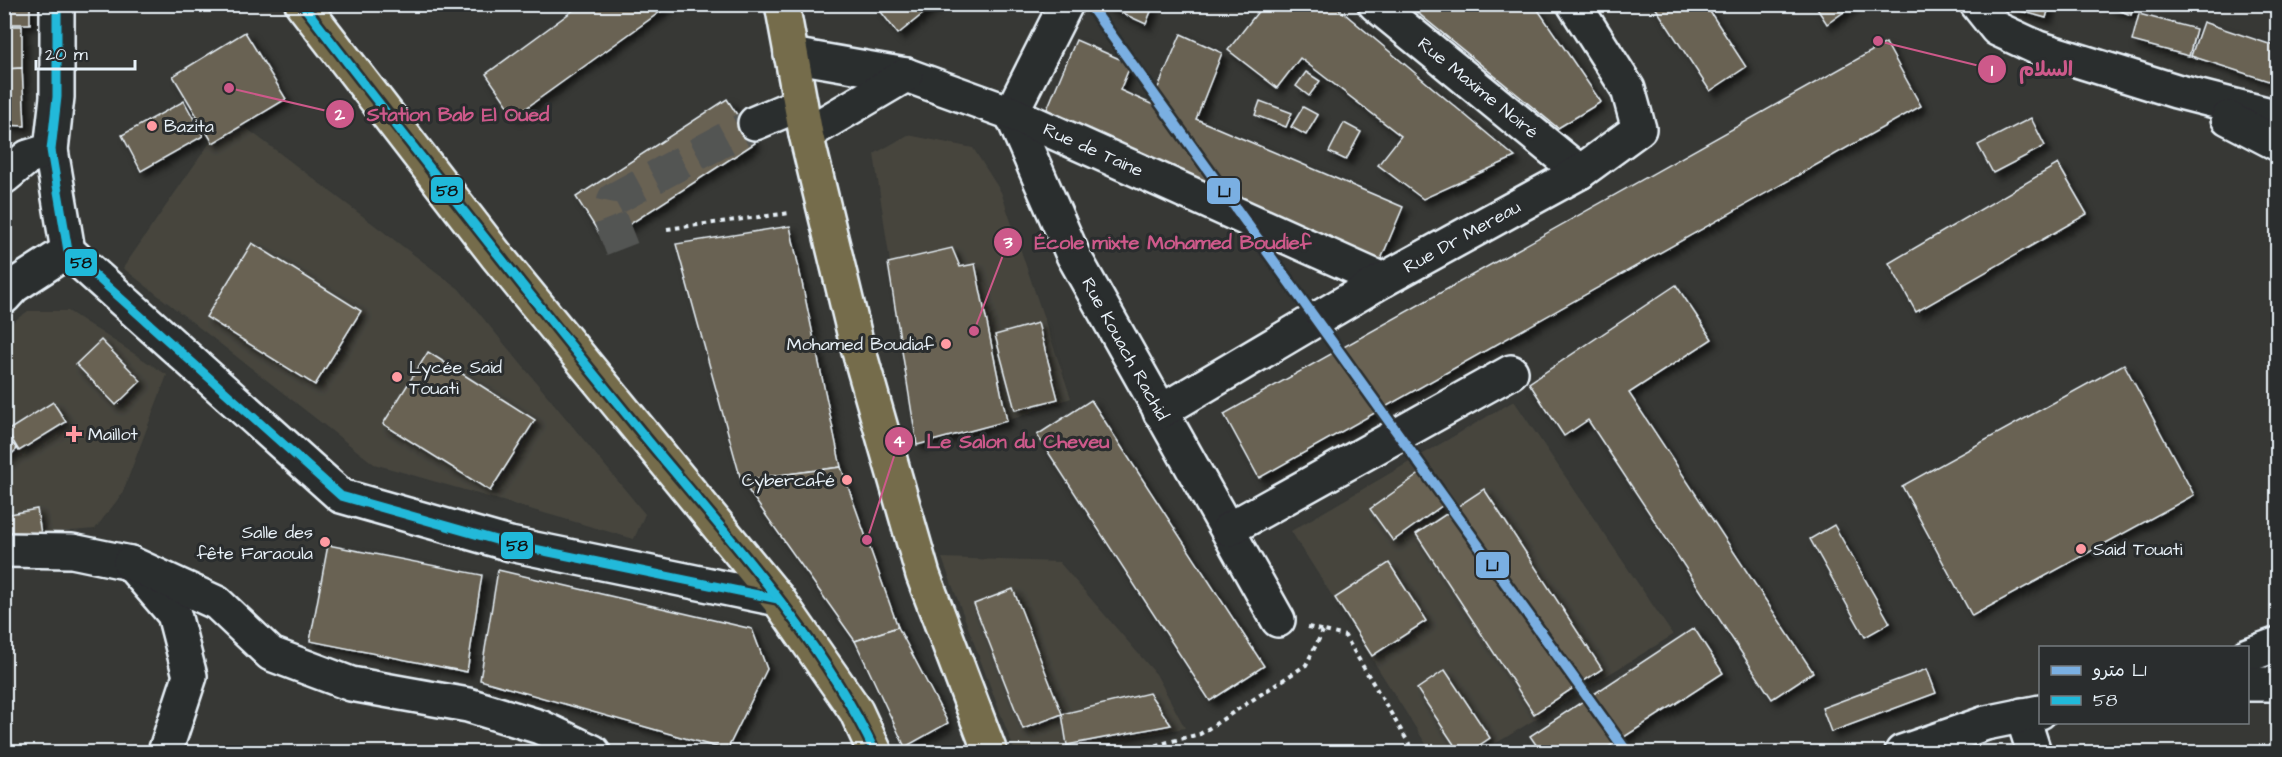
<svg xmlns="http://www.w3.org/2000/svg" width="2282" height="757" font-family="'Architects Daughter','Playpen Sans Arabic',sans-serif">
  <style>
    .built { fill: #46453e }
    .building { fill: #696252; stroke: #e8f1f8; stroke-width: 1.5; filter: url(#shadow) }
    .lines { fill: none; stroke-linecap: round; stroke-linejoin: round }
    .minor-tunnel { stroke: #525452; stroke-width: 33; stroke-dasharray: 33 16; stroke-linecap: butt }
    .minor-casing { stroke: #e8f1f8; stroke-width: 38 }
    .major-casing { stroke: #e8f1f8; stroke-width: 38 }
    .path { stroke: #e8f1f8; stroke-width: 4; stroke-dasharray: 4.5 4.5; stroke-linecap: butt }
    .minor { stroke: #2a2d2e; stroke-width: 33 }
    .major { stroke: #746c4b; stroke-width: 33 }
    .bus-1-casing { stroke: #2a2d2e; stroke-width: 14 }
    .bus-1 { stroke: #20b9da; stroke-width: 9 }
    .metro-1-casing { stroke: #2a2d2e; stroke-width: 15 }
    .metro-1 { stroke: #7aafe2; stroke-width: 10 }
    .poi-dot { fill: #ff9aa2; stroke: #2a2d2e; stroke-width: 2 }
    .labels { text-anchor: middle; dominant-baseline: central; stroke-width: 6; stroke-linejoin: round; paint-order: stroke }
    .street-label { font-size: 18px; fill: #e8f1f8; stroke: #2a2d2e }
    .poi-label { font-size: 18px; fill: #e8f1f8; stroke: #2a2d2e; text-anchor: start }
    .leader { fill: none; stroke: #cd598a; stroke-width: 2 }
    .callout-dot { fill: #cd598a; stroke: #2a2d2e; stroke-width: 2 }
    .mark-label { font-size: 18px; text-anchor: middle; font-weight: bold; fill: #fff }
    .callout-label { font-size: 20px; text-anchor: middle; font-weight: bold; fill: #cd598a; stroke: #2a2d2e; stroke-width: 6; stroke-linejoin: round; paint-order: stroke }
    .line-badge { stroke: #2a2d2e; stroke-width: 2 }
    .pale-badge-label { font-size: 16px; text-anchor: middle; font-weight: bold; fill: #111 }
  </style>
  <defs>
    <filter id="shadow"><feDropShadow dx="5.5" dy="5.5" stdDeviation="3" flood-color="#0009"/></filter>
  </defs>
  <rect width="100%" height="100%" fill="#373835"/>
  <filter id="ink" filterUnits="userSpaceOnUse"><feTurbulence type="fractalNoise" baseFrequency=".0167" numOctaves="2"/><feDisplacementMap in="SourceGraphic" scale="12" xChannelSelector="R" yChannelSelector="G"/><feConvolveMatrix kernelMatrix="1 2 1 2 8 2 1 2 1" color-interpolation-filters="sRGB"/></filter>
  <g filter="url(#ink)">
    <g class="built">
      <path d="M229,115l230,174 186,225 -11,25 -260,-75 -251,-196z"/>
      <path d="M908,135l65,13 28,44 70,206 -64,23 -90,24 -43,-291z"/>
      <path d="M28,311h40l99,64 -45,119 -27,35 -71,6 -19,-2 -1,-205z"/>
      <path d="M1514,401l159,234 -191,117h-51l-140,-221z"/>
      <path d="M942,558l117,4 97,112 29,54 -130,24h-40z"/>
    </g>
    <g class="building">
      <rect x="4" y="4" width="26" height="20"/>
      <path d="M582,4h89l-156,112 -29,-42z"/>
      <path d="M875,4h60l-37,30z"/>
      <path d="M1102,4h52l-8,20z"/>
      <path d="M1255,4h78l182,153 -92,42 -45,-34 23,-29 -101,-78 -23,30 -49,-38 32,-41z"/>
      <path d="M1407,4h127l67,98 -43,26z"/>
      <path d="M1653,4h52l41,63 -36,24z"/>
      <path d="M1814,4h41l-28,20z"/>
      <path d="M2011,4h39l-4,14 -36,-10z"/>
      <path d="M2103,4h32l-4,11z"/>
      <path d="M2139,14l57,15 -7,27 -57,-15z"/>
      <path d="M2203,22l75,25v37l-87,-28z"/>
      <path d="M4,26h18v42l-18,1z"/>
      <path d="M245,32l41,67 -73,44 -40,-67z"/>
      <path d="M1181,34l41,19 -26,66 207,88 -24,57 -337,-143 34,-81 55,24 -11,26 31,14z"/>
      <path d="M1886,43l35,63 -662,372 -35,-64z"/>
      <path d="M22,68l3,58 -21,-1v-56z"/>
      <path d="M1306,72l14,9 -11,15 -13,-10z"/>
      <path d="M727,99l28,44 -151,98 -28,-44z"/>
      <path d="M184,101l19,35 -62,35 -19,-36z"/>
      <path d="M1260,101l32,12 -6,14 -31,-12z"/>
      <path d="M1303,107l15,8 -12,20 -15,-8z"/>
      <path d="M2031,118l14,28 -52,27 -15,-28z"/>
      <path d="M1344,123l17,9 -15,28 -17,-8z"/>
      <path d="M2058,164l29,50 -171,98 -27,-49z"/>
      <path d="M790,226l51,241 -100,13 -65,-236z"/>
      <path d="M252,243l109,68 -46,74 -109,-68z"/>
      <path d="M952,248l8,19 15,-3 32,157 -90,24 -29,-182z"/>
      <path d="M1676,285l36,54 -83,54 184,279 -41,27 -184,-279 -24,16 -35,-53z"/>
      <path d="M1038,323l20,76 -43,11 -20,-75z"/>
      <path d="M101,340l40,41 -25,24 -40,-41z"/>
      <path d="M428,352l107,68 -45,71 -107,-67z"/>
      <path d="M2124,364l70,131 -222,121 -70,-130z"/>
      <path d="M1091,400l173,266 -54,35 -173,-266z"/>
      <path d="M53,402l13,20 -47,29 -12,-20z"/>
      <path d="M4,434l13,15 -13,12z"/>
      <path d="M841,467l57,160 -43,14 -114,-161z"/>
      <path d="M1421,473l22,32 -50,36 -23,-32z"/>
      <path d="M1484,489l118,180 -68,45 -118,-180z"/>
      <path d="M37,509l5,31 -38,6v-34l1,3z"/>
      <path d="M1834,525l56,98 -25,14 -55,-98z"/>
      <path d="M328,545l154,30 -15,97 -157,-31z"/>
      <path d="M1389,563l37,58 -54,35 -37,-58z"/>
      <path d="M498,570l254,59 15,40 -40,81 -247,-70z"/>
      <path d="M1013,589l49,125 -39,15 -49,-125z"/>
      <path d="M898,627l50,96 -43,24 -50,-106z"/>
      <path d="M1694,628l29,45 -122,79h-60l-11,-16z"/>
      <path d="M1927,669l9,24 -105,39 -9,-24z"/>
      <path d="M1445,670l45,68 -21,14h-10l-42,-63z"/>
      <path d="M1149,693l22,32 -104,20 -5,-31z"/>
    </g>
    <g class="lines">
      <path class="minor-tunnel" d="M622,249l-12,-31 4,-19 141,-76"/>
      <defs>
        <g id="minor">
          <path d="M57,4v93l-6,53 17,101 273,245 169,48 268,55"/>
          <path d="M1066,4l-55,109 62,142 205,365"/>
          <path d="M1375,4l205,168"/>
          <path d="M1977,4l20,25 41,19 138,43 102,26"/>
          <path d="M791,55l115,20 105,38 372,167"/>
          <path d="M2228,118l50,26"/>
          <path d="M755,123l45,-19"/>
          <path d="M806,134l100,-59"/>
          <path d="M4,177l24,-20 23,-7"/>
          <path d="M4,297l10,-11 54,-35"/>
          <path d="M1160,412l223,-132 197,-108 59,-43 -11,-40 -54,-85"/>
          <path d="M1229,529l282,-157"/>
          <path d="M4,550l68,1 58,12 44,51 16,62 -25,76"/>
          <path d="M130,563l87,40 54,51 80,30 117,21 72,22 53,25"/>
          <path d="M2248,655l30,-11"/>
          <path d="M2248,684h30"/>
          <path d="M2022,715l12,37"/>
          <path d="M1902,752l84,-29 54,-11"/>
        </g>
        <g id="major">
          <path d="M302,4l194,251 282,344 78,112 19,41"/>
          <path d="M782,4l24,130 50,207 67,234 67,177"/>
        </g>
      </defs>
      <use href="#minor" class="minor-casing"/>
      <use href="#major" class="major-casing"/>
      <g class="path">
        <path d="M667,229l123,-16"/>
        <path d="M1308,627l37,9 69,116"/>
        <path d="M1129,752l71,-18 106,-69 17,-34"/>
      </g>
      <use href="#minor" class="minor"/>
      <use href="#major" class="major"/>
      <defs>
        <g id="bus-1">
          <path d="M57,4v93l-6,53 17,101 273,245 169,48 268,55"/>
          <path d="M302,4c109,141 218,280 330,417 83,102 187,211 243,331"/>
        </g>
      </defs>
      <use href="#bus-1" class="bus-1-casing"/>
      <use href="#bus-1" class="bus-1"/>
      <defs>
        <path id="metro-1" d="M1089,4l538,748"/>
      </defs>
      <use href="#metro-1" class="metro-1-casing"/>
      <use href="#metro-1" class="metro-1"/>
    </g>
  </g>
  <g class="poi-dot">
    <circle cx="152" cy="126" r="6"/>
    <circle cx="946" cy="344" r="6"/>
    <circle cx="397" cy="377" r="6"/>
    <path d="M71 425h6v6h6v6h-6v6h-6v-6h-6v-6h6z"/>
    <circle cx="847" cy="480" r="6"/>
    <circle cx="325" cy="542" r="6"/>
    <circle cx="2081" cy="549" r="6"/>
  </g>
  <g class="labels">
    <g class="street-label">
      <text transform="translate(1478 88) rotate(39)">Rue Maxime Noiré</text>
      <text transform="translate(1093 150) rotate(24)">Rue de Taine</text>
      <text transform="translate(1462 237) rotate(-29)">Rue Dr Mereau</text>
      <text transform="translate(1125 349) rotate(61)">Rue Kouach Rachid</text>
    </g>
    <g class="poi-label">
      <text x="164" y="126">Bazita</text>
      <text x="934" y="344" text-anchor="end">Mohamed Boudiaf</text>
      <text x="409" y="367">Lycée Said<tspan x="409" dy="21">Touati</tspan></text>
      <text x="88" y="434">Maillot</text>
      <text x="835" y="480" text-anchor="end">Cybercafé</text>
      <text x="313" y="532" text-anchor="end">Salle des<tspan x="313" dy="21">fête Faraoula</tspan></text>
      <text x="2093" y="549">Said Touati</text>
    </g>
  </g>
  <path class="leader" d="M1878 41L1992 69M229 88L340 114M974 331L1008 242M867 540L899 441"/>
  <g class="callout-dot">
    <circle cx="1878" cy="41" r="6"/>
    <circle cx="229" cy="88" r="6"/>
    <circle cx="974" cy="331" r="6"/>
    <circle cx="867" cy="540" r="6"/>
    <circle cx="1992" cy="69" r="15"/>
    <circle cx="340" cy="114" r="15"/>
    <circle cx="1008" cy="242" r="15"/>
    <circle cx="899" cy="441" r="15"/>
  </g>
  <g class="mark-label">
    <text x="1992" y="76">1</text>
    <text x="340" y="120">2</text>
    <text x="1008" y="248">3</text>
    <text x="899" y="447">4</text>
  </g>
  <g class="callout-label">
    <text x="2046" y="76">السلام</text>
    <text x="458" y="121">Station Bab El Oued</text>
    <text x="1173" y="249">École mixte Mohamed Boudief</text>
    <text x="1018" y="448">Le Salon du Cheveu</text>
  </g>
  <g class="line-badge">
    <rect x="430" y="176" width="34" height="28" rx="6" fill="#20b9da"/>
    <rect x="1206" y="177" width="35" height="28" rx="6" fill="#7aafe2"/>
    <rect x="64" y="248" width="34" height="29" rx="6" fill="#20b9da"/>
    <rect x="500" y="531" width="34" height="29" rx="6" fill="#20b9da"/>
    <rect x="1475" y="551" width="35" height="28" rx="6" fill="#7aafe2"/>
  </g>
  <g class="pale-badge-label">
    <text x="447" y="196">58</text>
    <text x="1224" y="197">L1</text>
    <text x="81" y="268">58</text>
    <text x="517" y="551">58</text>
    <text x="1492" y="571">L1</text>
  </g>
  <rect width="2282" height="757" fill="none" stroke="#2a2d2e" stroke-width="24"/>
  <rect x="12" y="12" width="2258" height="733" fill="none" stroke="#e8f1f8" stroke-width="2" filter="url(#ink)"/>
  <rect x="2039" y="646" width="210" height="78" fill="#2a2d2e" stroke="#767b7f" stroke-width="1.5"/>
  <rect x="2051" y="666" width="30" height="9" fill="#7aafe2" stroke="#767b7f" stroke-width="1.5"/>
  <text x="2093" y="676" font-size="18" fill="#e8f1f8">مترو L1</text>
  <rect x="2051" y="696" width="30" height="9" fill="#20b9da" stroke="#767b7f" stroke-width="1.5"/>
  <text x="2093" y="706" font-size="18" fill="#e8f1f8">58</text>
  <path d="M36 60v9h99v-9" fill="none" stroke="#e8f1f8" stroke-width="3"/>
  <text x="45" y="60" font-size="18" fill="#e8f1f8" stroke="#2a2d2e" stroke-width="4.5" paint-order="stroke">20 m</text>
</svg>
